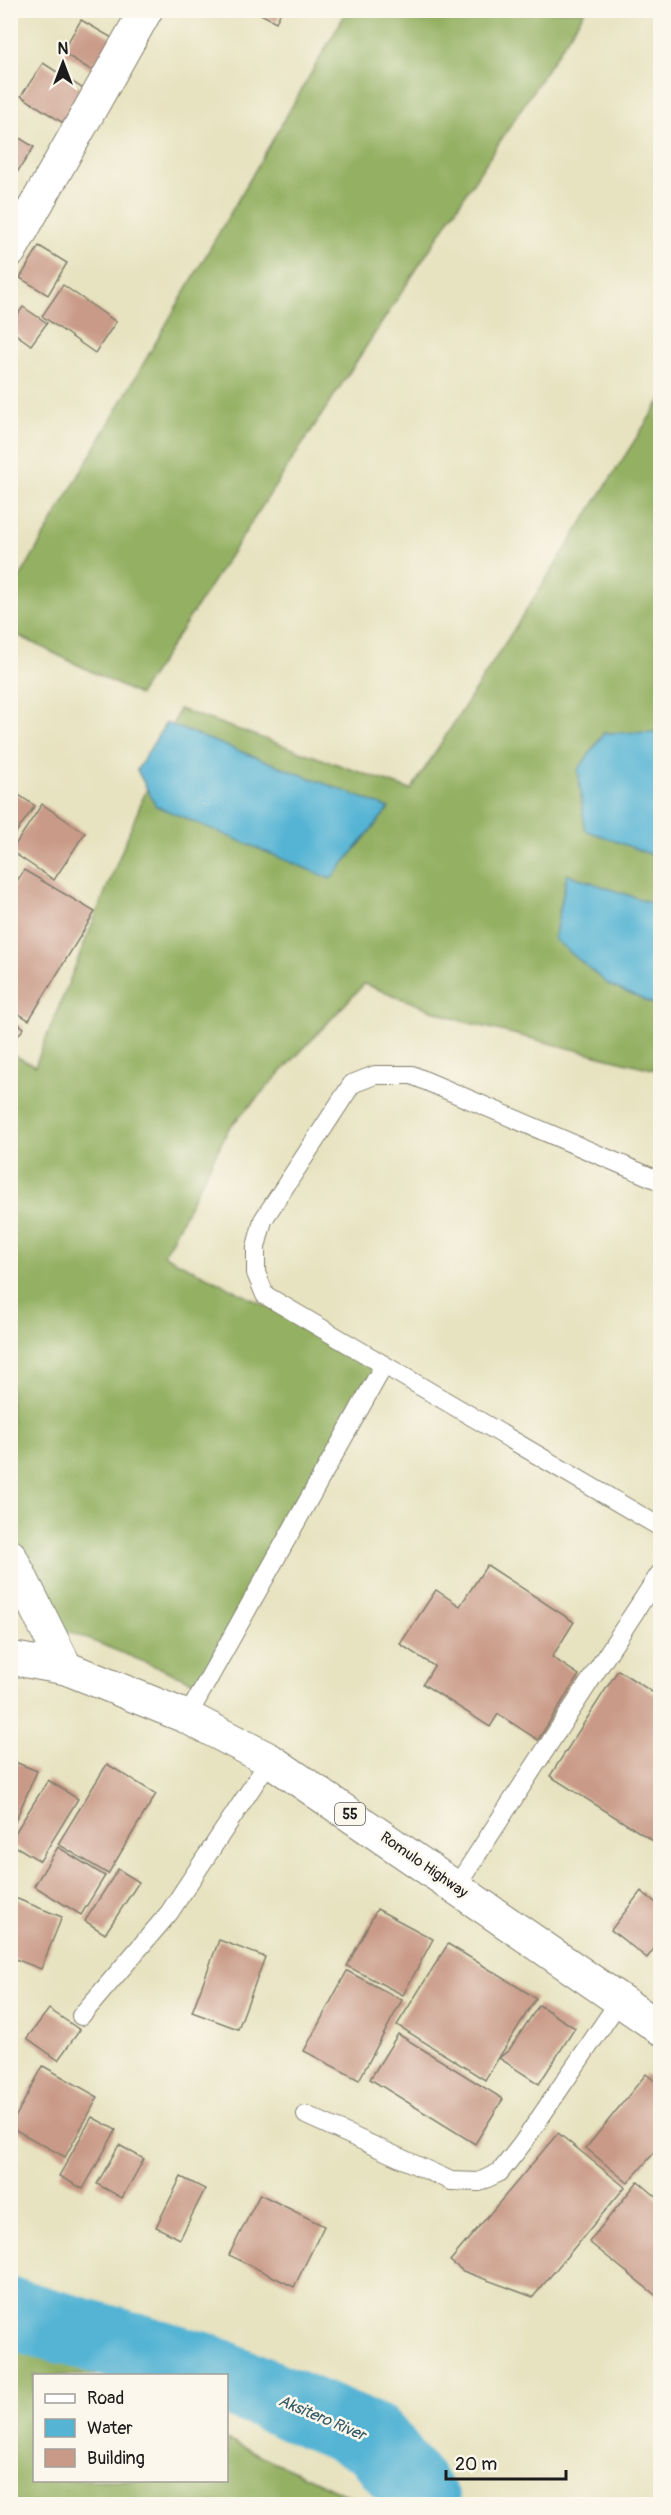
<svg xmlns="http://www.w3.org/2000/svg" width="671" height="2515" font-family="Pangolin,sans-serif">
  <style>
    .forest { fill: #94b163; stroke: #586640; stroke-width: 1.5 }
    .water { fill: #55b4d4; stroke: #386878; stroke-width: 1.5 }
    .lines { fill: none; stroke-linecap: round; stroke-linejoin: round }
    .river { stroke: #55b4d4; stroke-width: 72 }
    .building { fill: #c99a87 }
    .lane-casing { stroke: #827f6e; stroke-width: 20 }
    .street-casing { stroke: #827f6e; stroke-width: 35 }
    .highway-casing { stroke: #827f6e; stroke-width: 35 }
    .lane { stroke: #fff; stroke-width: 18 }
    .street { stroke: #fff; stroke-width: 33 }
    .highway { stroke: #fff; stroke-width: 33 }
    .labels { text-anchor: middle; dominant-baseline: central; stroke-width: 5; stroke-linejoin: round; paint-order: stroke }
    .shield { fill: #fbf7ec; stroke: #5f5e5a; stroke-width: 1.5 }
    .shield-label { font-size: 14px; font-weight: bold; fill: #1c1c1c }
    .street-label { font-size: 15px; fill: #1c1c1c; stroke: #fbf7ec }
    .water-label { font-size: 16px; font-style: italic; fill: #335966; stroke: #fbf7ec }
  </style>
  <rect width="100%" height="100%" fill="#fbf7ec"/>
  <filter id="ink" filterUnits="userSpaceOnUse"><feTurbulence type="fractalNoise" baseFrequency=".0167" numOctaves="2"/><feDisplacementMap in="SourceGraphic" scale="12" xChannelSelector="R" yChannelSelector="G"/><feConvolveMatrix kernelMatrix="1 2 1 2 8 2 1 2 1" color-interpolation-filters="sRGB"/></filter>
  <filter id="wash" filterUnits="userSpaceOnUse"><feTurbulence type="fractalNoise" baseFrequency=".008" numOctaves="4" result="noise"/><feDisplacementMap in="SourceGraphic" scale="24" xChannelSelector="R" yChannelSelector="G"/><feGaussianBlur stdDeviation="1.35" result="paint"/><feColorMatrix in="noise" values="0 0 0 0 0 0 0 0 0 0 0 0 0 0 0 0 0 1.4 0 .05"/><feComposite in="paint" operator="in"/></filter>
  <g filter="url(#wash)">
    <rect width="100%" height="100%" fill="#e7e2bf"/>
    <g class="forest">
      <path d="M347,11h238l-446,684 -128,-63v-39z"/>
      <path d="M660,401v670l-199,-50 -97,-37 -135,144 -65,127 220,110 -180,321 -161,-65 -32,-72 -1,-496 25,13 144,-357 232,81z"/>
      <path d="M11,2332l86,43 -63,1v104h192l1,-40 139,64h-355z"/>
    </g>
    <g class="water">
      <path d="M166,723l223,85 -58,71 -175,-73 -19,-36z"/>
      <path d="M660,732v126l-75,-28 -7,-60 26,-37z"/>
      <path d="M567,874l93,32v101l-51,-22 -55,-46z"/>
    </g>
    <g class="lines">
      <g class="river">
        <path d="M10,2313l193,55 19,8"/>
        <path d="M226,2378l149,62 50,64"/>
      </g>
    </g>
    <g id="blocks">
      <g class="building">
        <path d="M253,10h29l-6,12z"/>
        <path d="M81,20l33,19 -20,33 -32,-20z"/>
        <path d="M43,63l42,27 -22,33 -42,-27z"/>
        <path d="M10,132l24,15 -18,27 -6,-4z"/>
        <path d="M10,195l8,4 -8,15z"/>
        <path d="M39,246l28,17 -19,32 -28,-17z"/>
        <path d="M63,285l53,37 -21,31 -53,-37z"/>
        <path d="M23,307l24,16 -16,22 -21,-15v-5z"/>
        <path d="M10,789l25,17 -25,35z"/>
        <path d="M42,804l43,29 -31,47 -43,-29z"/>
        <path d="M24,870l71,42 -66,108 -19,-11v-117z"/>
        <path d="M10,1018l14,10 -14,18z"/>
        <path d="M487,1565l87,57 -22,35 27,18 -41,65 -40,-26 -8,13 -67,-43 11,-18 -34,-22 36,-54 24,16z"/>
        <path d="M618,1670l42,27v142l-2,5 -108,-68z"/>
        <path d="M10,1760l27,11 -27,62z"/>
        <path d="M107,1764l49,30 -48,80 -50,-30z"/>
        <path d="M48,1780l30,19 -38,62 -30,-18v-2z"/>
        <path d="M58,1847l47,29 -24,39 -47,-29z"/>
        <path d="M118,1869l21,13 -34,52 -20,-13z"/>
        <path d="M641,1891l19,15v35l-13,17 -36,-28z"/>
        <path d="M10,1896l52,21 -21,52 -31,-12z"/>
        <path d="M377,1909l56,30 -30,56 -56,-29z"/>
        <path d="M219,1940l46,17 -27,72 -46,-17z"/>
        <path d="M448,1944l88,54 -51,82 -88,-55z"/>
        <path d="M347,1971l55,29 -43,80 -55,-29z"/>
        <path d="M539,2005l36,23 -36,56 -40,-26 10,-8z"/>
        <path d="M49,2009l31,21 -22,30 -31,-22z"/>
        <path d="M398,2034l105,65 -28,45 -105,-65z"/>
        <path d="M43,2066l55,31 -33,60 -55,-30z"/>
        <path d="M646,2074l14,11v61l-32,37 -42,-35z"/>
        <path d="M92,2117l24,13 -33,59 -24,-13z"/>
        <path d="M558,2133l67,54 -92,110 -70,-26 -13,-10z"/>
        <path d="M119,2145l25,14 -22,39 -25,-14z"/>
        <path d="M181,2177l24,12 -25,50 -24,-12z"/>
        <path d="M638,2181l22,19 -1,98 -70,-56z"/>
        <path d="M260,2194l64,32 -30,61 -65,-32z"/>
      </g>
    </g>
  </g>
  <g filter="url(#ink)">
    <use href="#blocks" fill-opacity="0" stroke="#827f6e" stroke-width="1.5"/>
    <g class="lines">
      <defs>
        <g id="lane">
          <path d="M660,1181l-248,-106h-37l-23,9 -89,136 -7,27v26l9,22 395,232"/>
          <path d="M187,1717l197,-352"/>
          <path d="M456,1887l204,-314"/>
          <path d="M81,2016l88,-103 101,-153"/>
          <path d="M306,2115l145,66 28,1 21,-10 22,-28 98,-144"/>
        </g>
        <g id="street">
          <path d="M10,251l136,-241"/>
          <path d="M10,1556l56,112"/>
        </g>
        <path id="highway" d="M10,1658l56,10 121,49 83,43 390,268"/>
      </defs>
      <use href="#lane" class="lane-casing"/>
      <use href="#street" class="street-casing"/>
      <use href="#highway" class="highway-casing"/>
      <use href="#lane" class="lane"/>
      <use href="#street" class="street"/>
      <use href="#highway" class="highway"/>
    </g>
  </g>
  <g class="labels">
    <rect class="shield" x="335" y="1803" width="30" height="22" rx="4.5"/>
    <g class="shield-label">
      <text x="350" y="1814">55</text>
    </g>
    <g class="street-label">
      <text transform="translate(424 1865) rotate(35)">Romulo Highway</text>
    </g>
    <g class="water-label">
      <text transform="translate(322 2418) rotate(23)">Aksitero River</text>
    </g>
  </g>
  <rect width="671" height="2515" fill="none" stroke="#fbf7ec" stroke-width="36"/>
  <rect x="33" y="2374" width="195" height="108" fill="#fbf7ec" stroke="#a29f99" stroke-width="1.5"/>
  <rect x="45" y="2394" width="30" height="9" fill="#ffffff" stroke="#a29f99" stroke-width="1.5"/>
  <text x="87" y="2404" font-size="18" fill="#1c1c1c">Road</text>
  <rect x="45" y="2419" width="30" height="18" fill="#55b4d4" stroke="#a29f99" stroke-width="1.5"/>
  <text x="87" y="2434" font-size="18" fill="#1c1c1c">Water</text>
  <rect x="45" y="2449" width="30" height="18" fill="#c99a87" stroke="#a29f99" stroke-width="1.5"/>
  <text x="87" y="2464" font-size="18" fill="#1c1c1c">Building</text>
  <g transform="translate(63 63)" stroke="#fbf7ec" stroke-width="4.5" paint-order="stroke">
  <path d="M0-4.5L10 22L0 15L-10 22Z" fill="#1c1c1c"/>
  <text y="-9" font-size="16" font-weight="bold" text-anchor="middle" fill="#1c1c1c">N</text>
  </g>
  <path d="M446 2470v9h120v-9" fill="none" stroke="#1c1c1c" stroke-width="3"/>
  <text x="455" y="2470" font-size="18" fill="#1c1c1c" stroke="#fbf7ec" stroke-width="4.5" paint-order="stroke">20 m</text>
</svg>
